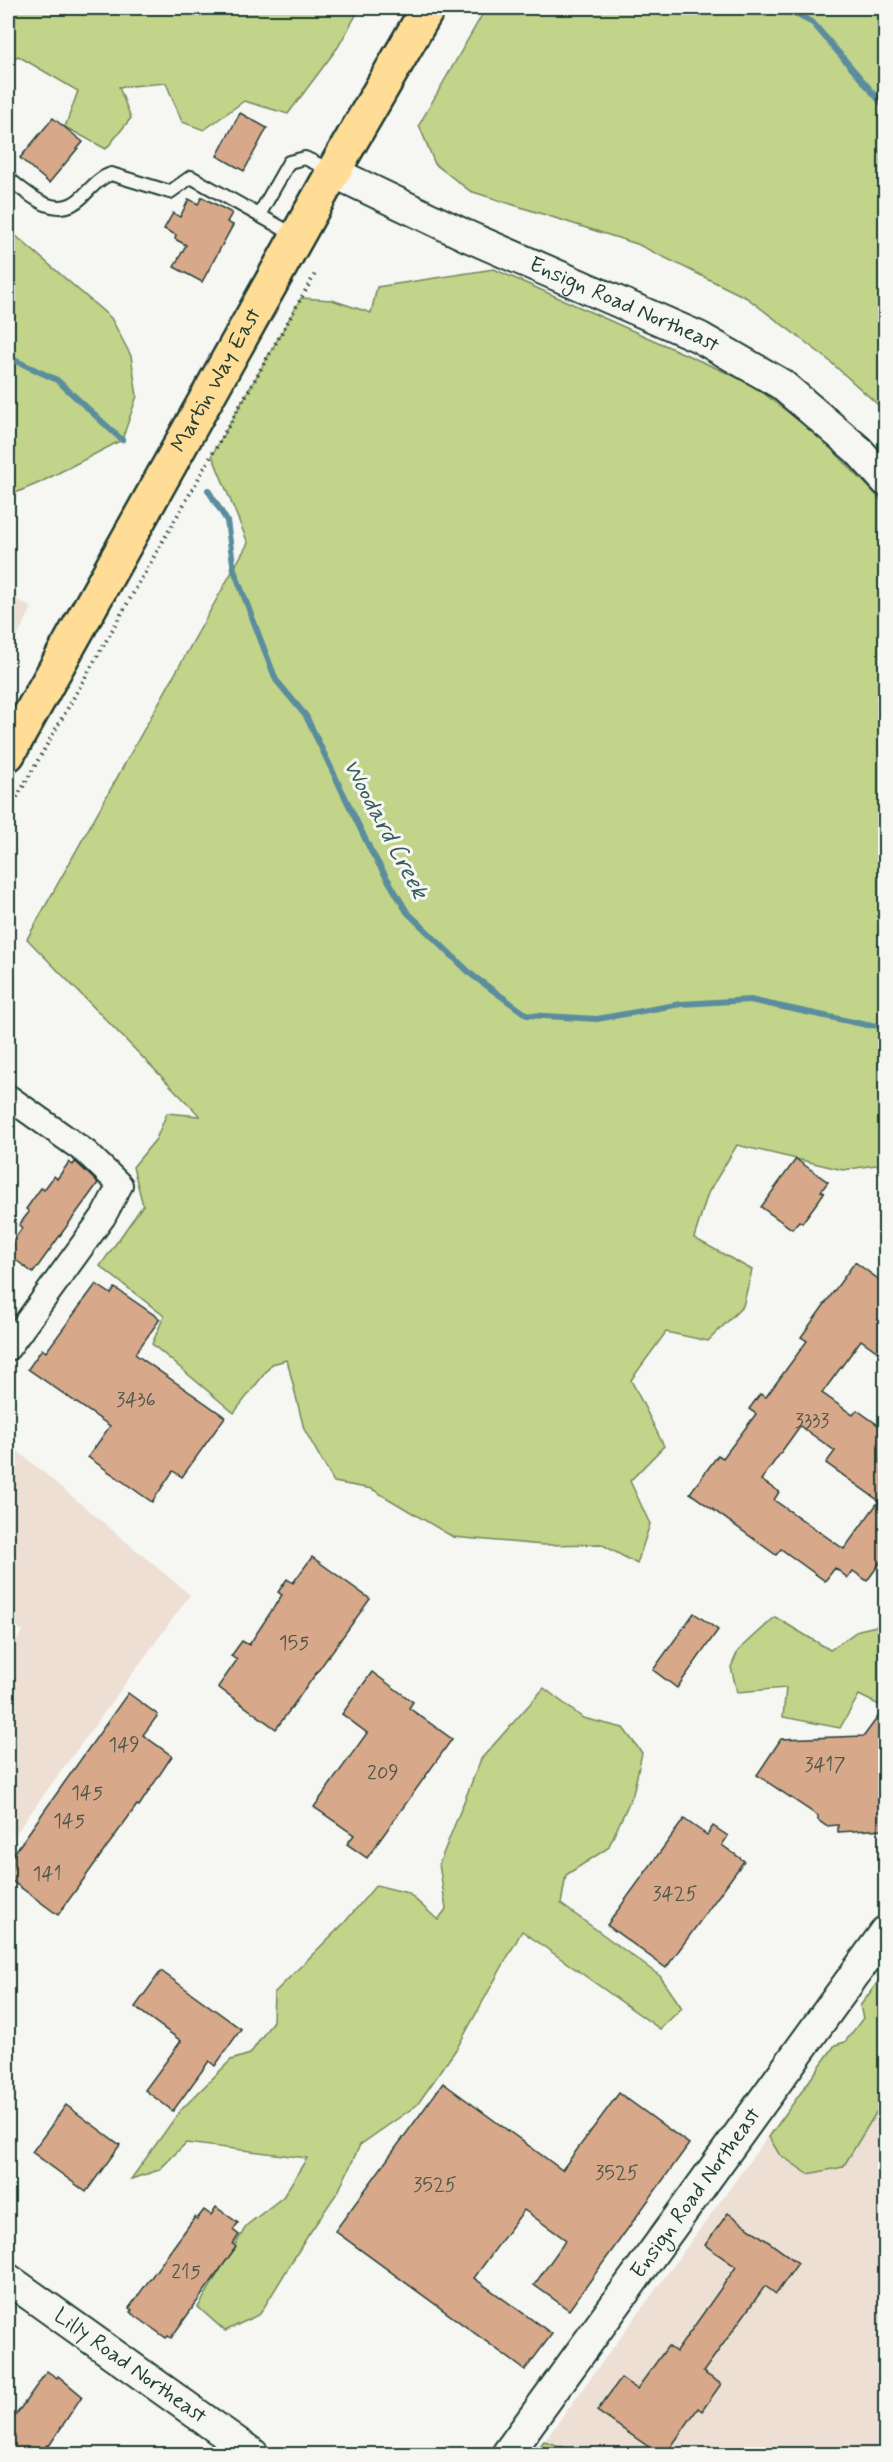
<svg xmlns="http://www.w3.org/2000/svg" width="893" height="2462" font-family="Mynerve,sans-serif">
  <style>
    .built { fill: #eddfd3 }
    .green { fill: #c1d489; stroke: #70885e; stroke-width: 1.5 }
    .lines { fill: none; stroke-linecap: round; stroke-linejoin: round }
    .stream { stroke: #5c8d9e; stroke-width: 6 }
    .building { fill: #d8a88b; stroke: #1f3d34; stroke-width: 1.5; fill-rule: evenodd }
    .service-casing { stroke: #1f3d34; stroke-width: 16 }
    .minor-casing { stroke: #1f3d34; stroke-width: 28 }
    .tertiary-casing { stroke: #1f3d34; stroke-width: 34 }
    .primary-casing { stroke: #1f3d34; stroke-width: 38 }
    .path { stroke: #1f3d34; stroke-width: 4; stroke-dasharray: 1.5 4.5; stroke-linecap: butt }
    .service { stroke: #f6f6f2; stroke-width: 12 }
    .minor { stroke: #f6f6f2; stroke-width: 24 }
    .tertiary { stroke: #f6f6f2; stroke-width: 30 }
    .primary { stroke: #ffdd96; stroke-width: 33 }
    .labels { text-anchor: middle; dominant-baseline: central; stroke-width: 6; stroke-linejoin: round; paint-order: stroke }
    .number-label { font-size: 20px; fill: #4d584a }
    .street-label { font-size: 22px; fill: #1f3d34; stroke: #f6f6f2 }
    .water-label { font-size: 24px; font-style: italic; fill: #385e60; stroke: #f6f6f2 }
  </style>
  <rect width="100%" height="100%" fill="#f6f6f2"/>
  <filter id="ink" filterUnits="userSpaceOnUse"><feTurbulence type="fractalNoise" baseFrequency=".0167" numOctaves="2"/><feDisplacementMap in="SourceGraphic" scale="12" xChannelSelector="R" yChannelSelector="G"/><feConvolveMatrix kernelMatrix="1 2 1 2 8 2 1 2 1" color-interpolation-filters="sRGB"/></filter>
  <g filter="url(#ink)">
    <g class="built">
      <path d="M8,595l24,13 -24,46z"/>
      <path d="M8,1443l182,152 -180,246 -2,-2v-185l15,-23 -15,-11z"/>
      <path d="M885,1972v482h-350l300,-409 10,-3 18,-24 -3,-12z"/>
    </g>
    <g class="green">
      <path d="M8,8h352l-22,39 -50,67 -44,-13 -40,29 -22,-8 -16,-39 -47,4 12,31 -25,31 -41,-22 13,-36 -60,-35 -10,9z"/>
      <path d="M486,8h399v403l-60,-54 -78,-59 -110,-54 -167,-53 -35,-27 -16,-39z"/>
      <path d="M8,229l103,89 20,38 6,40 -15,44 -83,43 -31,13z"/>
      <path d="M494,269l258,115 70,55 63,65v656l-3,4 -39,6 -106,-25 -29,48 -14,45 58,32 -9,36 -35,35 -42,-9 -35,48 33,66 -34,35 20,43 -13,40 -36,-20 -58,1 -90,-8 -81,-48 -38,-7 -30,-53 -17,-69 -15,4 -38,49 -82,-69 12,-28 -64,-50 43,-61 -10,-38 23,-28 11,-26 33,3 -173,-177 221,-396 -36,-88 89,-157 31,2 39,13 6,-26z"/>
      <path d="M775,1617l55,33 29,-20 22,-5 4,-6v88h-2l-24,-12 -19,33 -57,-11 3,-29 -49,4 -6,-25 7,-16z"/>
      <path d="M544,1688l39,30 40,10 19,25 -9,41 -25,54 -42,27 -5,29 99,72 22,32 -22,21 -138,-98 -65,117 -40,57 -57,40 -21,45 -32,47 -47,77 -35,17 -27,-24 49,-82 36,-28 24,-39 -121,-15 -27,27 -28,9 49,-68 51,-51 19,-6 23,-33 1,-28 71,-71 31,-37 32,8 30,27 8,-11 -7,-45 42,-105z"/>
      <path d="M885,1972v126l-42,69 -35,7 -29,-20 -10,-17 66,-92 10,-3 18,-24 -3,-12z"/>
      <path d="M544,2441l28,9 19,-3 1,7h-58z"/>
    </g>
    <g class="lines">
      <g class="stream">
        <path d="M718,8h12"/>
        <path d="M784,8l29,15 73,85"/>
        <path d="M8,357l49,23 65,60"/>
        <path d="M208,490l19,31 7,49 42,110 30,36 65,135 36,61 65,63 55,40 70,4 84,-15 69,-4 117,25 19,1"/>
      </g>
    </g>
    <g class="building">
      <path d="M240,113l27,15 -23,43 -27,-15z"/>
      <path d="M53,118l30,24 -34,41 -29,-25z"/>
      <path d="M202,197l30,16 -5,9 6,3 -31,57 -28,-15 12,-22 -11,-6 1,-4 -12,-6 9,-16 7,4 9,-18 9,5z"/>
      <path d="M796,1159l32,23 -7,9 3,2 -22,30 -3,-2 -7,8 -31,-22z"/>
      <path d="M69,1162l4,3 2,-3 3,2 20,19 -65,90 -25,-19v-6l14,-20 -3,-3 10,-13 -3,-3 15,-21 3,2 10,-14 3,3z"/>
      <path d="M855,1262l30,22v73l-24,-17 -39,53 31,22 4,-5 28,20v126l-18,25 -14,-10 -5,7 -13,-10 -10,13 -44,-32 -5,6 -86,-62 28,-38 5,3 33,-44 -7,-5 11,-15 6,3 41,-56 -6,-4zM800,1426l35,25 -9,12 53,38 -35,48 -70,-49 5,-8 -18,-12z"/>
      <path d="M96,1284l15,10 4,-6 45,31 -25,35 90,63 -43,60 -9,-6 -21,31 -64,-45 22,-31 -82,-57 14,-20 4,3z"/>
      <path d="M312,1557l58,42 -94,130 -58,-42 19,-27 -6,-4 11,-15 7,4 33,-50 -4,-3 9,-13 6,4z"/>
      <path d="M694,1613l24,17 -41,58 -24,-18z"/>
      <path d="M372,1672l41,30 -4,6 43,31 -85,119 -20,-14 7,-9 -40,-28 53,-74 -25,-19z"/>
      <path d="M128,1693l30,22 -15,20 29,21 -33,50 -2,-1 -79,110 -50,-37v-16z"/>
      <path d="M885,1707v122l-47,3v-7l-12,1 -8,-6v-4l-61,-41 24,-36 83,-3z"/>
      <path d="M684,1819l23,16 6,-9 15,10 -6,9 22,16 -78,107 -59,-43z"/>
      <path d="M161,1971l80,58 -26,37 -6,-5 -36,50 -28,-21 36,-49 -46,-34z"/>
      <path d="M443,2083l119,87 57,-77 70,51 -120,166 -35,-25 32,-45 -42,-30 -50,68 78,56 -27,36 -190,-139z"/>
      <path d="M66,2105l54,40 -34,47 -54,-40z"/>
      <path d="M216,2207l22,16 -5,7 6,5 -6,9 3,3 -65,91 -3,-2 -2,2 -36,-26 2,-2 -3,-2 66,-91 2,2 7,-9 7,5z"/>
      <path d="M728,2213l70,50 -22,31 -11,-8 -62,86 18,12 -19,27 -4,-3 -32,46h-7l-62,-43 24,-33 16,11 31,-43 8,6 60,-85 -31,-22z"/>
      <path d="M47,2371l10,7 1,-2 24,20 -33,50 -2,-1 -7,9h-25l-7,-5v-23z"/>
    </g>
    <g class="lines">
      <defs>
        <g id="service">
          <path d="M8,178c21,17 49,44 74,19 9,-9 17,-19 29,-23l59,18 21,-15 105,59"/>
          <path d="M259,215l30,-53 16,-4 27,13"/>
        </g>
        <path id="minor" d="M8,1097l79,56 33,32 -17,32 -95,131"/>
        <g id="tertiary">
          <path id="s1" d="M333,172l134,64 232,101 82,47 77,66 28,31"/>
          <path id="s2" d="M8,2279l245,175"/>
          <path id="s3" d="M507,2454l379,-523"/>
        </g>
        <g id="primary">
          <path id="s4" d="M8,754l325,-582 95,-164"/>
        </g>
      </defs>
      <use href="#service" class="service-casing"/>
      <use href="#minor" class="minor-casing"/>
      <use href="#tertiary" class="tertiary-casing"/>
      <use href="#primary" class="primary-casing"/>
      <path class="path" d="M8,813l307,-539"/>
      <use href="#service" class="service"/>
      <use href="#minor" class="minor"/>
      <use href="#tertiary" class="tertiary"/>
      <use href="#primary" class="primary"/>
    </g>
  </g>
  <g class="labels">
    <g class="number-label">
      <text x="136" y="1400">3436</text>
      <text x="812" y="1421">3333</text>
      <text x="294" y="1643">155</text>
      <text x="124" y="1745">149</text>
      <text x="825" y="1765">3417</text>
      <text x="383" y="1773">209</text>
      <text x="87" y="1793">145</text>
      <text x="69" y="1821">145</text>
      <text x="47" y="1874">141</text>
      <text x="675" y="1894">3425</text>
      <text x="617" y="2173">3525</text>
      <text x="435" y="2185">3525</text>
      <text x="186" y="2272">215</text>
    </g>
    <g class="street-label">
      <text stroke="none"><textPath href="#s1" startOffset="320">Ensign Road Northeast</textPath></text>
      <text stroke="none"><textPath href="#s4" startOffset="428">Martin Way East</textPath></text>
      <text stroke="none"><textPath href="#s3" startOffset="322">Ensign Road Northeast</textPath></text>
      <text stroke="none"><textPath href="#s2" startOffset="150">Lilly Road Northeast</textPath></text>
    </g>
    <g class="water-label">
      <text transform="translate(385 829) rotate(62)">Woodard Creek</text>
    </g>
  </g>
  <rect width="893" height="2462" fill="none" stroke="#f6f6f2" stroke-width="30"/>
  <rect x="15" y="15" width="863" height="2432" fill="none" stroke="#1f3d34" stroke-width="2" filter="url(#ink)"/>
</svg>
